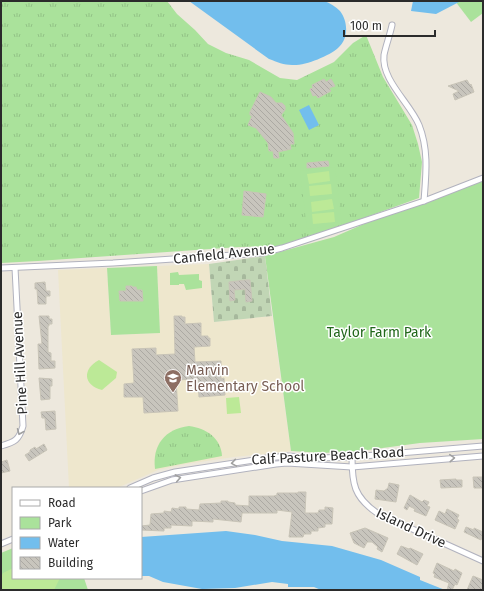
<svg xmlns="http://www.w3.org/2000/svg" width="484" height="591" font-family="'Fira Sans',sans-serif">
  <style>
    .education { fill: #eee7cd }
    .grass { fill: url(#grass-tufts) }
    .cemetery { fill: url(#cemetery-stones) }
    .park { fill: #aae29b }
    .pitch { fill: #bce997 }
    .water { fill: #72beed }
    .building { fill: url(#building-back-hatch); stroke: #c8c4b7 }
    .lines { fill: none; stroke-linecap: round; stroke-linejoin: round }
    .street-casing { stroke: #b1b2be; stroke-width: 7 }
    .street { stroke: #fff; stroke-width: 5 }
    .oneway { stroke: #a0a0a0 }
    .labels { text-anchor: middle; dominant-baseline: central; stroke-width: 3; stroke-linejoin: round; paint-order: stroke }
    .street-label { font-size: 14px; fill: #2b2b2b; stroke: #fff }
    .park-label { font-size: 14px; fill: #22681b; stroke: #fff }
    .education-label { font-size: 14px; fill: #785e54; stroke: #fff; text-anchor: start }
  </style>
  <defs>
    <pattern id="grass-tufts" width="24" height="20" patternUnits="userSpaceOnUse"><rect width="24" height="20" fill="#aae29b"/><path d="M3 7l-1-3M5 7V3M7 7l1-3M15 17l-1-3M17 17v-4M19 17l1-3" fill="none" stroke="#92c286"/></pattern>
    <pattern id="cemetery-stones" width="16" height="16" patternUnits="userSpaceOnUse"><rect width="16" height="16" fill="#c1d6b5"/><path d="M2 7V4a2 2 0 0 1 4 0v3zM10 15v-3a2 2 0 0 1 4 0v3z" fill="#a6b89c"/></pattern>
    <pattern id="building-back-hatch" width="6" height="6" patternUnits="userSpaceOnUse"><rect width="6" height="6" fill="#c8c5bd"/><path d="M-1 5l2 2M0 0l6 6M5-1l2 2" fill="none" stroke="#aca9a3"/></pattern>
  </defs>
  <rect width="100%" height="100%" fill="#ede8dd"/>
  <path class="education" d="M209,264l5,58 58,-6 19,135 -57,6 -48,7 -28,6 -41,18h-48l-11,-218 49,-2 4,67 49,-2 -3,-67z"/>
  <g class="grass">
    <path d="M1,1h166l10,13 18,16 13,14 18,9 23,7 31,18 17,2 37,-18 19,-19 13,-8 17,42 29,48 6,19 4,18 -3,36 -91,33 -46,15 -43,1 -201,14 -37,2z"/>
    <path d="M189,426c17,2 32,12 33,30l-67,13c-3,-24 10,-40 34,-43z"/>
  </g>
  <path class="cemetery" d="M265,256l7,60 -58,6 -5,-58z"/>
  <g class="park">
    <path d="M455,1h28v12l-12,9z"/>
    <path d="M335,167l7,58 -35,4 -7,-58z"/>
    <path d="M483,180v259l-63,4 -60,8 -38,2 -31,-2 -26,-195 69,-19 46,-20z"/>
    <path d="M157,266l3,67 -49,2 -4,-67z"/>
    <path d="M178,272l1,3 20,-1v6l3,1v7l-16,2 -2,-6h-5v1h-9v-12z"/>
    <path d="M13,548v30h71l4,12h-87v-37z"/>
  </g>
  <g class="pitch">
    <path d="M329,171l1,10 -21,3 -2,-10z"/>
    <path d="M331,184l1,10 -22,2 -1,-10z"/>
    <path d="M332,199l2,10 -22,3 -1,-10z"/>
    <path d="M334,212l1,10 -22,2 -1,-10z"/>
    <path d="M99,360l18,12 -1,6 -14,12c-19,-5 -20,-21 -3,-30z"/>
    <path d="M239,397l2,16 -14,1 -1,-16z"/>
    <path d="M13,568v10h47l-6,12h-53v-13l2,-4z"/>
  </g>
  <g class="water">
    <path d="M189,1h135c6,2 12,6 16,10 8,10 9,28 -2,37 -9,8 -33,18 -46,17 -8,0 -15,-3 -23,-6z"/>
    <path d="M413,1h48l-25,13 -25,-3z"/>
    <path d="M309,105l10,20 -10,5 -10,-20z"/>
    <path d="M226,531l29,4 27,6 50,5 49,14 39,17v3l25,10h-124l-7,-3h-26v-3l-16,-2 -37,6 -33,1 -39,-7 -14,-6h-8v-39z"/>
  </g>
  <g class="building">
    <path d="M324,79l2,3 5,-3 4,7 -6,2 2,3 -13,7 -2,-3 -3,1 -3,-7 3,-1 -1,-3z"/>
    <path d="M467,80l3,5 1,-1 3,8 -19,8 -2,-6 6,-3 -11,-5z"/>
    <path d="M260,92l11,5 5,6h6l3,3v4l-4,5 12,18 1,11h-4l1,5 -13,3 1,6h-5l-1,-7h-4l-1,-8 -12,-15 -8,-3 4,-9 -2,-1v-3z"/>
    <path d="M328,161l1,5 -22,2v-5z"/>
    <path d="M244,191l22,3 -3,23 -21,-2z"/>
    <path d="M245,280h5l2,21 -6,1 -1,-13 -11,1 1,10 -5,1 -1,-19z"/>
    <path d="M45,282l1,9h4v5h-4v8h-8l-1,-15h-2v-6z"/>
    <path d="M126,286h6v1h4l1,3h5l1,11h-23l-1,-10h7z"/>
    <path d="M39,316h10v3h3v5h-3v2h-1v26l3,1v8h4v7l-16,1 -1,-25h4z"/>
    <path d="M174,316h8v1h3v7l16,-1v13h7v2h2v8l-16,1 1,15 26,-1v18l3,-1 1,17 -26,2 -1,-18 -22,1 2,31 -34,2 -1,-16h-19v-13l10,-1 -2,-34 24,-1v7l19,-1z"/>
    <path d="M39,378l13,1v7h-2v13l-9,1z"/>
    <path d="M55,411l1,18 -10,1 -1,-12h-3l-1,-6z"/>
    <path d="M44,444l3,6 -18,11 -4,-6 5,-3v-2l5,-3 1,2z"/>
    <path d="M7,460l3,11 -9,2v-11z"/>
    <path d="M473,477h10v11h-9z"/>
    <path d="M456,479v1h6v7l-21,1 -1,-8z"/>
    <path d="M389,483l10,2 -3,17 -21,-3 1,-9 8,1 4,-3z"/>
    <path d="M298,492h8l-1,21h13l1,-3h6v-3l8,1 -1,16h-7v3l-7,1v3h-7v3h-7l-1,3h-14l3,-25 -15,-2v3h-35l-1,9 -28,-3v3l-21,-1v5l-21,-1v3h-7v3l-23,-1v-4l9,-1 1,-11 13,-1v-2l7,1 1,-4 7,1v-2h7v2l13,1 1,-6 21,-1v-2h7v1l7,1v2l14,1v-10h25l3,-1v-2h21z"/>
    <path d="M410,495l12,7 2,-2 5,2 -2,4 3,1 -4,9 -12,-5 1,-2 -6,-3 -2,4 -3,-2z"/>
    <path d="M447,509l12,6 -2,4 2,1 -4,9 -20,-9 4,-9 6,3z"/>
    <path d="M466,527l8,3v-2l9,4 -2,8 -17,-8z"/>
    <path d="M365,528l23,10 -6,14 -5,-3 1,-2 -6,-5h-5l-3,6 -10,-5 -4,-10z"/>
    <path d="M401,546l8,3 1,-1 13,6 -6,11 -20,-11z"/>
    <path d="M437,563l17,8 1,-2 7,4 -5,12 -2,-1 -3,6h-5l2,-7 -15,-6 1,-3 -2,-1z"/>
    <path d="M473,576l10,4v10h-16z"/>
  </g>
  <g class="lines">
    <defs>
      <g id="street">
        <path d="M392,25c-2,10 -6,20 -8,30 -3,25 26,48 35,70 10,25 7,50 5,76"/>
        <path d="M1,268l112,-5 149,-10 20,-5 142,-47 59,-23"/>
        <path d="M1,446c14,-4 18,-6 22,-20l-8,-158"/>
        <path d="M352,457c0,27 2,40 25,56l106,48"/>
        <path d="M130,488l23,-10 22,-6 92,-14 20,-2 32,2 33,-1 131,-11"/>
        <path d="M141,491l31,-11 104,-16 11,-1 65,4 131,-11"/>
        <path d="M1,544l12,-5"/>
      </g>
    </defs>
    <use href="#street" class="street-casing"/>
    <use href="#street" class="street"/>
  </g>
  <defs><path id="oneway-chevron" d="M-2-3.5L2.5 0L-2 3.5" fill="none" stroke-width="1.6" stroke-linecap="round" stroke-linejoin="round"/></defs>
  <g class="oneway">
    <use href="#oneway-chevron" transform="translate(20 432) rotate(113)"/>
    <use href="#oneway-chevron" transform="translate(452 458) rotate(-4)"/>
    <use href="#oneway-chevron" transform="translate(234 463) rotate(171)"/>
    <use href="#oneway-chevron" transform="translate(178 478) rotate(-11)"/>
  </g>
  <defs>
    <symbol id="school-pin" viewBox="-11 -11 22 30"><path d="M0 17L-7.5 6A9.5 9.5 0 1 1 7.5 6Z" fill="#8d6e63" stroke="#fff"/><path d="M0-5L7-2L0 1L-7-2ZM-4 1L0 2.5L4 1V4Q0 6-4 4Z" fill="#fff"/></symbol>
  </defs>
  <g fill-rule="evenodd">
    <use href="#school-pin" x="163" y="368" width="20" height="27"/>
  </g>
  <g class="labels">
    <g class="street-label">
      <text transform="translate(224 254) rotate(-6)">Canfield Avenue</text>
      <text transform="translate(20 363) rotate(-93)">Pine Hill Avenue</text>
      <text transform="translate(328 456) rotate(-3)">Calf Pasture Beach Road</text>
      <text transform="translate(411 528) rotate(25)">Island Drive</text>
    </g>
    <g class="park-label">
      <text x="379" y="332">Taylor Farm Park</text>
    </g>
    <g class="education-label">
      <text x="186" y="370">Marvin<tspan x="186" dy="16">Elementary School</tspan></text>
    </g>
  </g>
  <rect width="484" height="591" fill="none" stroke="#2b2b2b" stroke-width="4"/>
  <rect x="12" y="487" width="130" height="92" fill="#ffffff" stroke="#aaaaaa"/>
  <rect x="20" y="500" width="20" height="6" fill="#ffffff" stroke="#aaaaaa"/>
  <text x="48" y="507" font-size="12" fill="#2b2b2b">Road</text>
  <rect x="20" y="517" width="20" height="12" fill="#aae29b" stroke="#aaaaaa"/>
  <text x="48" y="527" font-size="12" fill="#2b2b2b">Park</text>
  <rect x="20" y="537" width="20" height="12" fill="#72beed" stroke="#aaaaaa"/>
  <text x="48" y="547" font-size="12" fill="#2b2b2b">Water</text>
  <rect x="20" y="557" width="20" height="12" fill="url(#building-back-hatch)" stroke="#aaaaaa"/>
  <text x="48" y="567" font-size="12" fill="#2b2b2b">Building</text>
  <path d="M344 30v6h91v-6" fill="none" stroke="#2b2b2b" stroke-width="2"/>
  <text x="350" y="30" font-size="12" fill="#2b2b2b" stroke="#ffffff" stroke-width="3" paint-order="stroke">100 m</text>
</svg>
